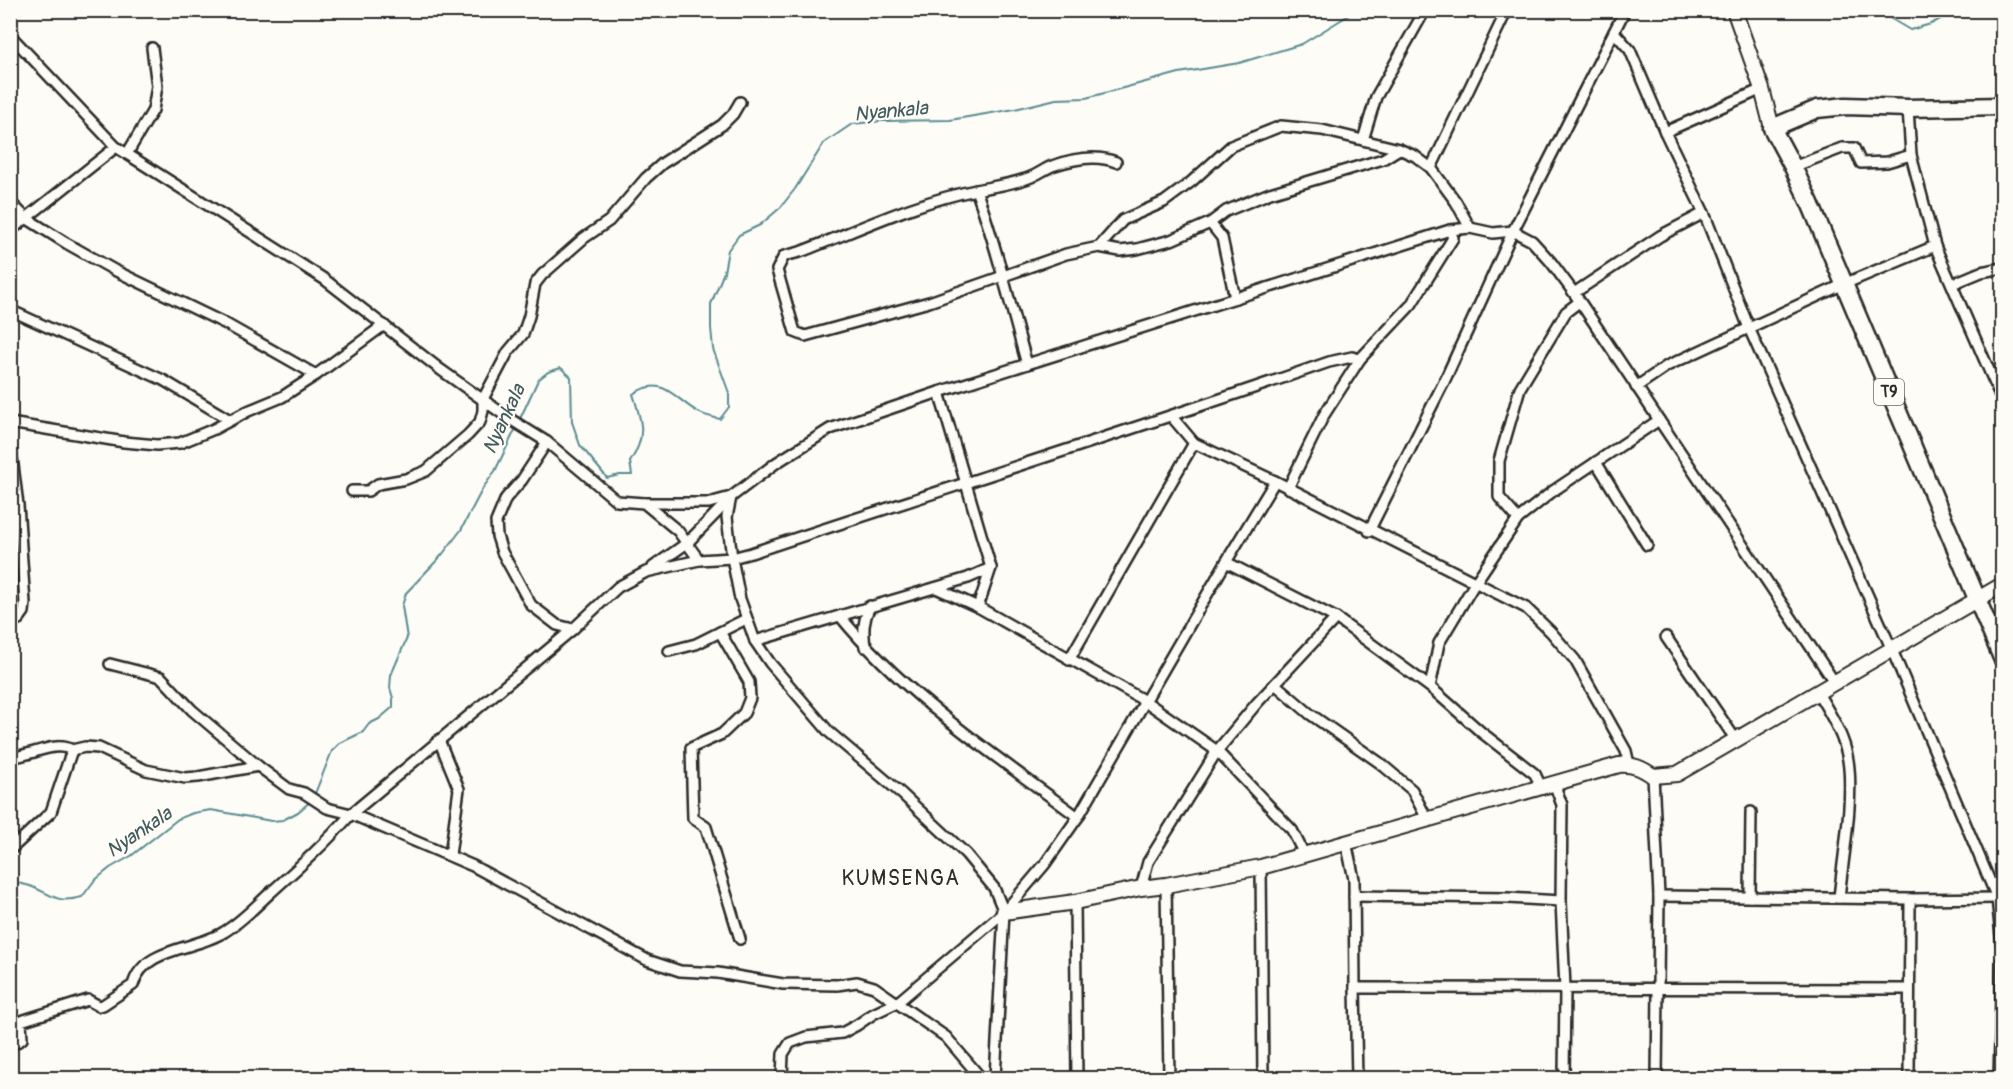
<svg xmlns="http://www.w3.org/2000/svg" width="2013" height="1089" font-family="Pangolin,sans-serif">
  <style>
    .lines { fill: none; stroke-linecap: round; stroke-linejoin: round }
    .stream { stroke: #5a8b8f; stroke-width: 2 }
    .street-casing { stroke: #2b2b2b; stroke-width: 14 }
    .secondary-casing { stroke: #2b2b2b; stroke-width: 18 }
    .highway-casing { stroke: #2b2b2b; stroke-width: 21 }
    .street { stroke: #fdfcf7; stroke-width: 9 }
    .secondary { stroke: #fdfcf7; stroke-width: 14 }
    .highway { stroke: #fdfcf7; stroke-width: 16 }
    .labels { text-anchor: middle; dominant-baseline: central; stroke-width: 4.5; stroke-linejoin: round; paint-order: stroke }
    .shield { fill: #fdfcf7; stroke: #6a6a68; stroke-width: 1.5 }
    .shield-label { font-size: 16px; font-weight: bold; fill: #2b2b2b }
    .water-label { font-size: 20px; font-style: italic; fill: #435b5d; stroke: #fdfcf7 }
    .quarter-label { font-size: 21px; letter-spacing: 1.5px; fill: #2b2b2b; stroke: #fdfcf7 }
  </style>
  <rect width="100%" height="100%" fill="#fdfcf7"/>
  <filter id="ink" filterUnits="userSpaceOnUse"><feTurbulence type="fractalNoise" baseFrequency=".0167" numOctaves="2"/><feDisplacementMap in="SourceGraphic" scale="12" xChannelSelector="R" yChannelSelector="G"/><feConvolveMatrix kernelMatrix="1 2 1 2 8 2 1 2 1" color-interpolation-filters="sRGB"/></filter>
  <g filter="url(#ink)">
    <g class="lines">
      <g class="stream">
        <path d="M1876,10l34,20 21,-6 26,-14"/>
        <path d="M519,421l19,-41 10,-8 13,-4 10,9 1,45 8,23 27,33 13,-3h12l-2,-13c17,-26 12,-40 3,-68 30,-20 40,4 65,18 6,4 15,5 22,7l9,-12v-14l-16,-44 -2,-21v-24l13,-32 4,-22 11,-15 21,-10 20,-17 15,-19 29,-46 28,-19 30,-3 68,-1 65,-11 41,-10 30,-1 93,-25 60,-10 63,-19 55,-34"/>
        <path d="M314,796l18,-45 8,-8 23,-11 6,-8 10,-5 14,-12v-9l-3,-10 1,-13 16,-37 -5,-32 4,-13 36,-38 19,-25 22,-42 12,-17 22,-45"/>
        <path d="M10,882c7,1 14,2 20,4 24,9 25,18 52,11l12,-16 16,-13 21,-12 47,-37 15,-6 18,-3 60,11 12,-1 15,-8 13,-11"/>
      </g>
      <defs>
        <g id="street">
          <path d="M1614,32l16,18 35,82 39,81 45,115 143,322 105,248 5,48"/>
          <path d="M10,35l106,112 208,132 117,91 69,49 37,23 70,59 27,2 34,28 21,29"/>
          <path d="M1908,108l3,47 24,91 67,154"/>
          <path d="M1665,132l97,-43"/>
          <path d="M1363,140l13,-43 49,-87"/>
          <path d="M127,154l26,-44 4,-24 -5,-38"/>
          <path d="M1793,167l49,-19h12l7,15 26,-1 24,-7"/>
          <path d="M1431,168l76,-158"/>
          <path d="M976,190c18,-4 38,-6 55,-13 7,-3 14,-8 21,-11 20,-7 44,-12 64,-4"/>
          <path d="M10,202l16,16 40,25 48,27 112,54 90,51"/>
          <path d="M10,215l16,3"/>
          <path d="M1210,223l12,15 13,60"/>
          <path d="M10,231l106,-84"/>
          <path d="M1099,247l24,-27 41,-18 27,-20 40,-36 50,-20 41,4 77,19 16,7 16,12 25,34 14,26"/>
          <path d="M1952,284l29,-12 21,-4"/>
          <path d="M1574,293l86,-57 44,-23"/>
          <path d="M10,310l153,70 67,40"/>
          <path d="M1027,364c-17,-58 -30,-118 -51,-174 -61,12 -118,40 -176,62l-16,4 -7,14 18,62 10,4 124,-34 137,-48 33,-7 21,4 17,-2 34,-9 39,-17 16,-12 44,-18 113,-34 16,-10"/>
          <path d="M1636,387l31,-21 177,-82 91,-38"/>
          <path d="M939,392l52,176 -13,39"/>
          <path d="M1172,417l22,26 81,38 251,127 25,24 24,28 51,91 3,13"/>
          <path d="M10,423l114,19 33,3 23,-2 34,-14 34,-18 34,-14 34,-22 68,-50"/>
          <path d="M10,441l8,64 7,98 -1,9 -5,7 -9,2"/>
          <path d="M547,442l-25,38 -16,18 -10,24 1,14 5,16 29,53 26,20 16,4"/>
          <path d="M1596,462l51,83"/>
          <path d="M1288,488l36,-73 36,-56 51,-54 42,-67 -3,-8"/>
          <path d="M352,491h16l10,-7 28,-5 20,-8 42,-36 12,-13 3,-11v-12l25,-47 15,-18 6,-18 6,-32 7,-9 42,-37 25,-17 37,-43 17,-15 59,-38 11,-11 7,-12"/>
          <path d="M731,497l-4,20 5,41 8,41 15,42 15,22 59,69 73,62 64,60 28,34 10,24 -9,166"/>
          <path d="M644,503h65l22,-6 45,-34 54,-34 109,-37 511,-162 20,-2 23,5 20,-2 19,10 19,21 23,31 261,390"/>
          <path d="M1518,519l-19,-22v-36l21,-73 46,-76 13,-10"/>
          <path d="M1369,531l75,-149 69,-151 112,-221"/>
          <path d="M1226,562l110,56 94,69 51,45 54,42 6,13"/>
          <path d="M653,567l34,-24 43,-44"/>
          <path d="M936,588l42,19 167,94 72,50 75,79 12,24"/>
          <path d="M840,616c66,81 155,139 238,201"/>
          <path d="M720,632l29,50 1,16 -6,15 -22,21 -31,14 2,70 13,9 34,112"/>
          <path d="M1666,637l70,103"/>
          <path d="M755,641l213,-63 23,-10"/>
          <path d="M865,647c-2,-16 -2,-27 5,-41"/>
          <path d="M669,651l27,-7 50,-25"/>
          <path d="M1069,660l125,-217"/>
          <path d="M110,664l51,13 31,33 66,56"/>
          <path d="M1275,684l35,30 70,49 32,27 15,29"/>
          <path d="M1430,687l9,-44 36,-60 43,-64 35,-28 106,-71"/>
          <path d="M1818,693c12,21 26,42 30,67 6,39 -5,97 -9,138"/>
          <path d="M439,740l20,49 -9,66"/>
          <path d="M72,750l13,-3 14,1 47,22 39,8 13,-1 60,-11 31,23 15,4 23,15 24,6 122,52 174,94 33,11 38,2 65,11 54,1 20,-3 17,5 72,50 35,41"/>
          <path d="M10,757c20,0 44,-17 62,-7l-21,62 -41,38"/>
          <path d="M1653,776l6,120 -2,182"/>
          <path d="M1554,783l8,22 -1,96 4,87 -1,90"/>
          <path d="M1346,842l8,37 1,109 2,90"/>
          <path d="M1261,867l2,211"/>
          <path d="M1166,885l3,193"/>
          <path d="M1141,888l7,-26 69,-111 40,-48 79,-85"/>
          <path d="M1354,896l154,2 53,3"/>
          <path d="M1659,896l251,3 90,-1"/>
          <path d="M1750,897l1,-85"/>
          <path d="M1075,902l2,176"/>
          <path d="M1355,988l554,1"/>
          <path d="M10,1046l12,-7 -1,-18 67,-21 11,6 4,-1 30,-20c10,-38 63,-35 91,-53 17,-10 31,-25 45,-38 29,-26 57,-51 82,-80l222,-185 45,-42 28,-15 53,-12 33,-2 19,-5c193,-64 386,-124 578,-191l23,-5 8,2"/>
          <path d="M782,1078l1,-24 7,-11 16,-6 36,-4 15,-8 16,-11 25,-12 106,-90 19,-22 22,-26 33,-47 148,-255 49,-81"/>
          <path d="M1909,1078l1,-179"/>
          <path d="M1972,1078h30"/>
          <path d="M1999,1078l3,-118"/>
        </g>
        <g id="secondary">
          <path d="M1734,10l28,79 10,39"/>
          <path d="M1004,912l71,-10 66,-14 25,-3 95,-18 358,-102c14,-1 23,3 34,11l24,-2 325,-189"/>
        </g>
        <path id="highway" d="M2002,106l-94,2 -62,-2 -29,3 -45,19 21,39 17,36 192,455"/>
      </defs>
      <use href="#street" class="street-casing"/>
      <use href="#secondary" class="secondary-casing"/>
      <use href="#highway" class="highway-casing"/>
      <use href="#street" class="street"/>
      <use href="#secondary" class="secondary"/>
      <use href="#highway" class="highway"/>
    </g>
  </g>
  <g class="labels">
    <rect class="shield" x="1874" y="379" width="30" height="26" rx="4.5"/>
    <g class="shield-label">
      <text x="1889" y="392">T9</text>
    </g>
    <g class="water-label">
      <text transform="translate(891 111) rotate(-5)">Nyankala</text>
      <text transform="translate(504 419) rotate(-65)">Nyankala</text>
      <text transform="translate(139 832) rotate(-34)">Nyankala</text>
    </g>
    <g class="quarter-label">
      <text x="901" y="878">KUMSENGA</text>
    </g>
  </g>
  <rect width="2013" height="1089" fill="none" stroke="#fdfcf7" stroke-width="36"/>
  <rect x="18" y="18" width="1977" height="1053" fill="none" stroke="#2b2b2b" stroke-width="2" filter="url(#ink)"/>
</svg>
